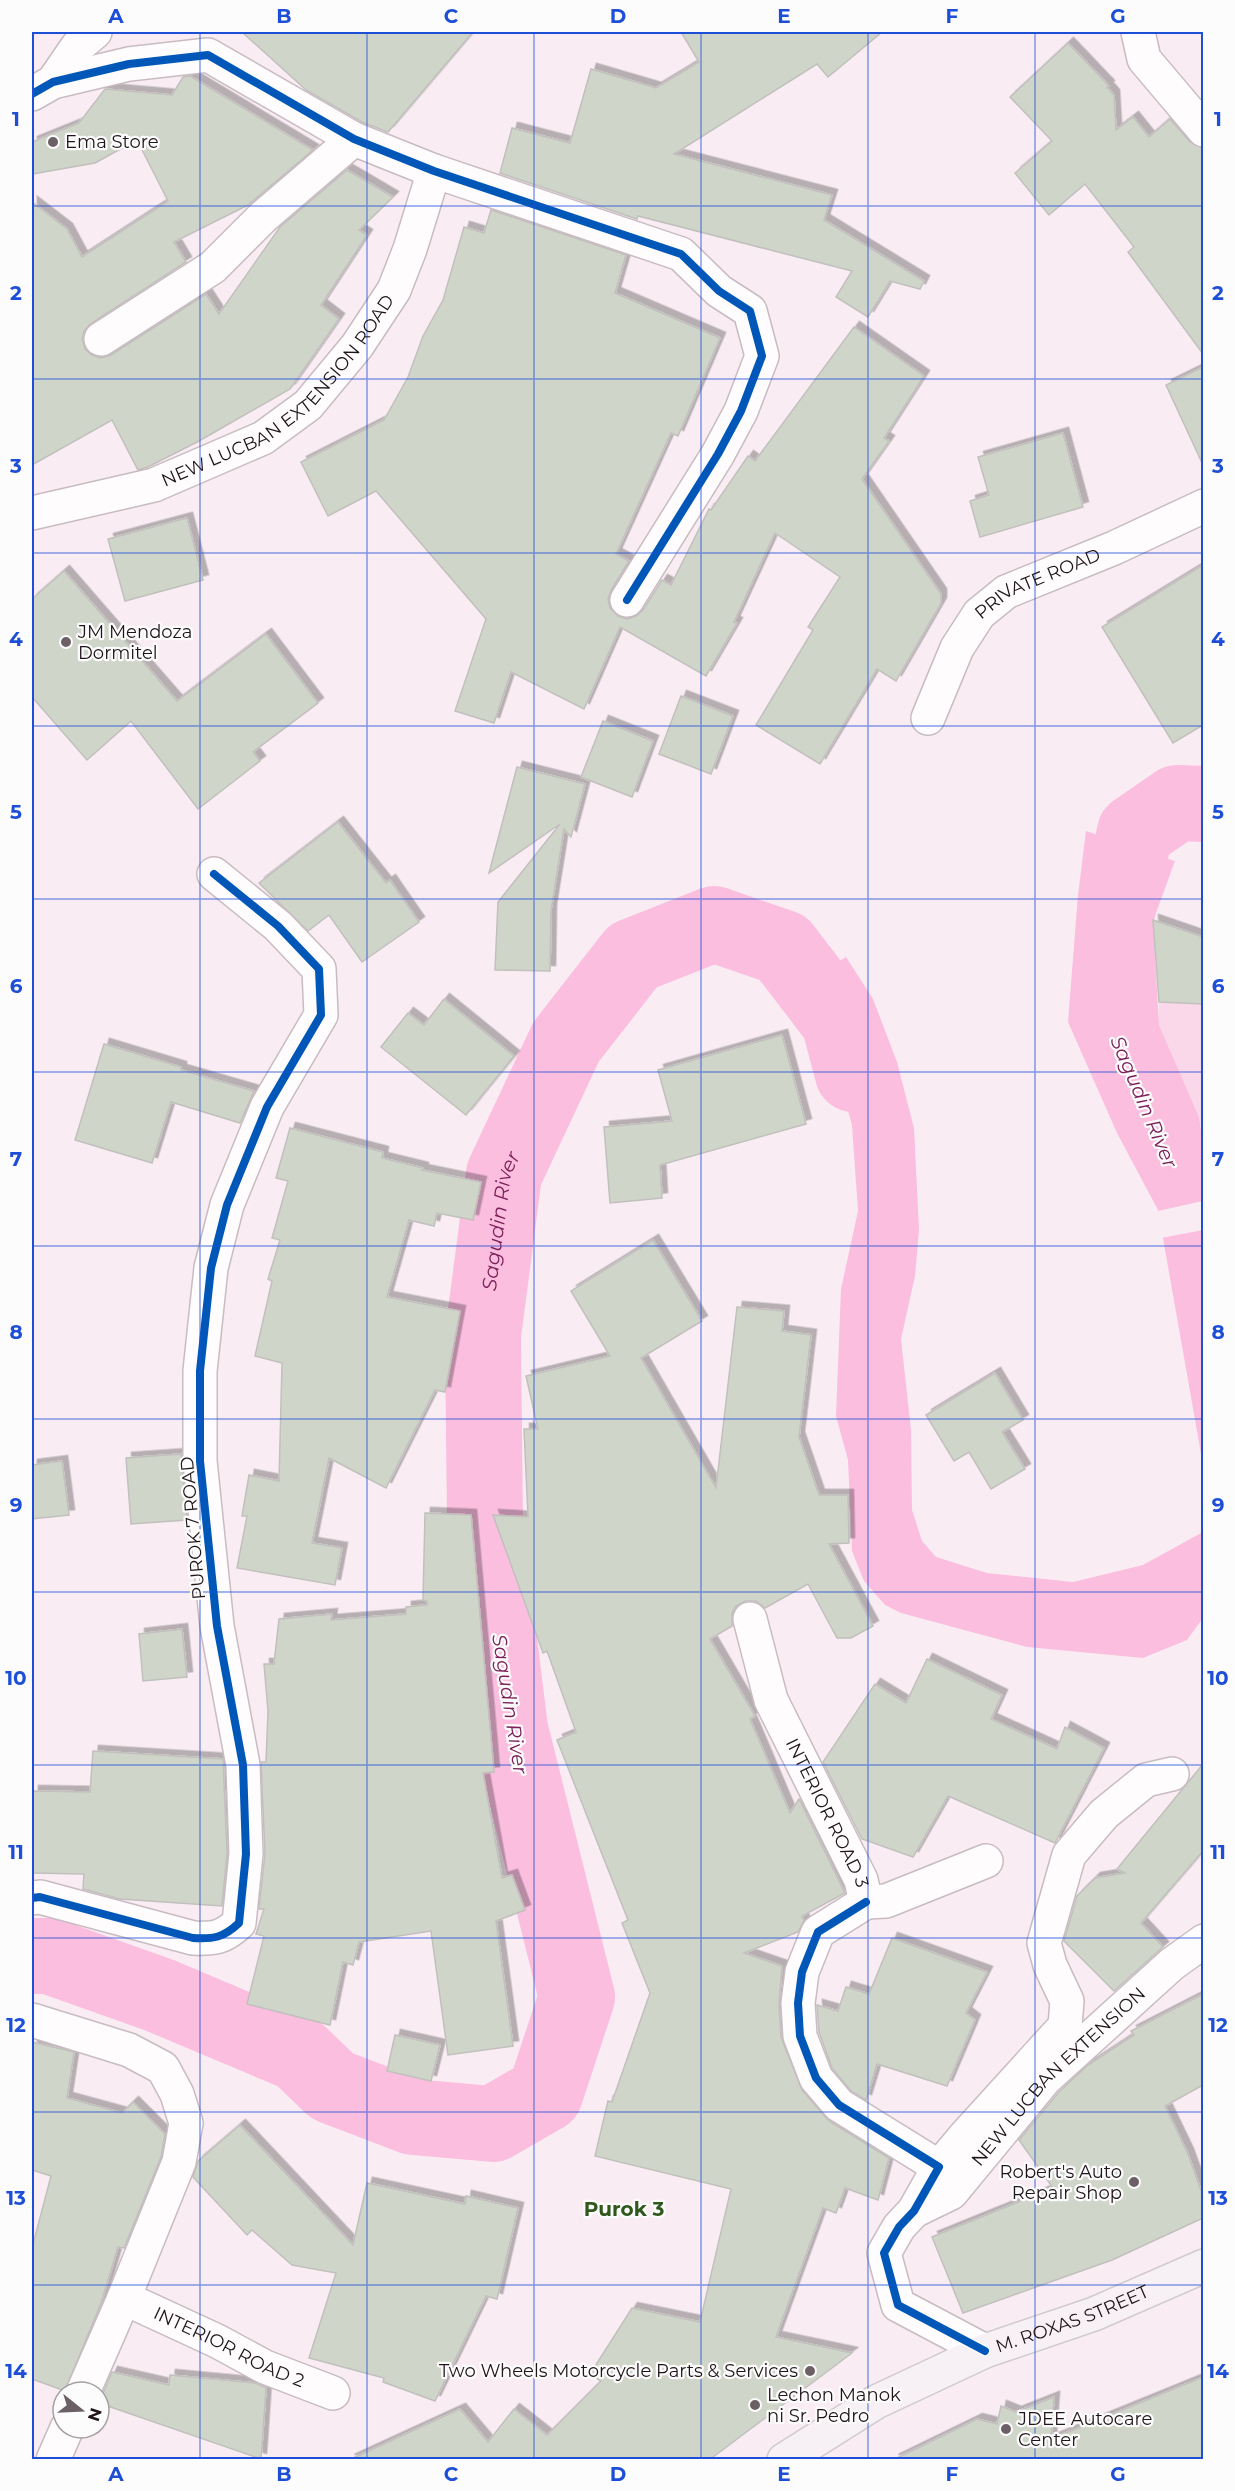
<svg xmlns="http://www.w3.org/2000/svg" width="1235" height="2491" font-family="Montserrat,sans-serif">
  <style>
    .green { fill: #fad7e9 }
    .water { fill: #fbbedf }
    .pier { fill: #f9edf3 }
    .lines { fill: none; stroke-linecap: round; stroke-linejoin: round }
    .river { stroke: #fbbedf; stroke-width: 76 }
    .building { fill: #d0d5ca; stroke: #c1c0bd; stroke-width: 1.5; filter: url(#shadow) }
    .minor-casing { stroke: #c8bcc2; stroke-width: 36 }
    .major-casing { stroke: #d0cacd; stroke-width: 36 }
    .minor { stroke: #fefcfd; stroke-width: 33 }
    .major { stroke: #f7f0f4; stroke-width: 33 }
    .cycleway-casing { stroke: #fcfcfc; stroke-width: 11 }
    .cycleway { stroke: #0057b8; stroke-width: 8 }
    .grid { fill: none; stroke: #1d4ed8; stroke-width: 1.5; stroke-opacity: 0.55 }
    .poi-dot { fill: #6c6066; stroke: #fcfcfc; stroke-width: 2 }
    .labels { text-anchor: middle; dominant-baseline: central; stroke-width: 4.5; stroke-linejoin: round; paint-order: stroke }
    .poi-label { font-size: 18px; fill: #20141a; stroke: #fcfcfc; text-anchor: start }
    .street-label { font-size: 18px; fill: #20141a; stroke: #fcfcfc }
    .water-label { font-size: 20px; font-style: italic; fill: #7c215a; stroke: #fcfcfc }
    .neighbourhood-label { font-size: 20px; font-weight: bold; fill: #2f581d; stroke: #fcfcfc }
    .neatline { fill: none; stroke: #1d4ed8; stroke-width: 2 }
    .grid-label { font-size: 20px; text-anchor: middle; font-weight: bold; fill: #1d4ed8 }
  </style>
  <defs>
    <filter id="shadow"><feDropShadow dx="5.5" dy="-5.5" stdDeviation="0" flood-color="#0004"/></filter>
  </defs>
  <rect width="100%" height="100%" fill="#f9edf3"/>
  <path class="green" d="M1159,1002l44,2v140l-4,-27 -40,-92z"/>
  <g class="water">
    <path d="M1086,831l89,30 -22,60 6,104 40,92 4,27v321l-45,-255 -41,-77 -49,-111 10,-127z"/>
    <path d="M846,957l27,42 24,63 17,66 5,102 -4,46 -14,63 10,91 1,80 10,31 14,16 51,16 86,9 70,-17 58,-32 2,-9v94l-16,22 -44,18 -116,-11 -126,-34 -16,-8 -21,-24 -12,-30 -4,-91 -12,-44 5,-127 17,-78 -6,-86 -21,-73 -30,-66z"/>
  </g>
  <path class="pier" d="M1203,1201v29l-42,8 -3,-27z"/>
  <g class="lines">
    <g class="river">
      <path d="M1115,950v-29l20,-89 42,-29 27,1"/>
      <path id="s1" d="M32,1956h17l110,39 140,59 33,32 81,31 80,7 52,-30 32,-97 -67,-268 -25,-204 -2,-190 21,-161 62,-132 67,-86 81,-32 69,24 56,73 14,53"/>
    </g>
  </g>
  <g class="building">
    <path d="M242,32h231l-85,100 -26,-10 -56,-32z"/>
    <path d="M681,32h201l-54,45 -11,-13 -143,90 158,41 -8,25 100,61 -4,8 -30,-8 -22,36 -32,-20 16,-26 -214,-55 -1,3 -137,-46 12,-45 58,15 21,-74 65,19 43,-26z"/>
    <path d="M1068,43l41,43 -2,1 7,8 2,35 17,-13 16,20 21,-18 20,23 13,6v206l-75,-102 6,-5 -49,-63 -36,31 -34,-42 37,-32 -42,-44z"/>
    <path d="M190,76l123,74 -65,55 -74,37 12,20 -96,62 -6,7 -2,8 3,10 7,6 9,3 10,-3 95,-61 13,20 61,-87 67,-57 46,27 -34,33 8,5 -46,70 18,14 -49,70 -91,52 -51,26 -10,3 -26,-50 -80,45v-263l35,27 15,28 86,-56 -31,-61 -42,23 -63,11v-32l47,-19 26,-34 67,6 11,-18z"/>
    <path d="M491,210l135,45 -11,38 105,45 -42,98 -7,-3 -55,121 13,7 -18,29 -3,9 2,9 8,8 9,3 9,-3 7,-6 19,-30 9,5 38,-76 2,1 37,-54 7,5 99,-134 70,49 -40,62 5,3 -27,38 79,115v9l-45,78 -19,-12 -57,95 -64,-39 57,-95 -5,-3 32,-50 -65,-44 -41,89 3,1 -31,53 -86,-49 -36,82 -73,-37 -17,51 -39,-12 31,-92 -110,-128 -48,25 -27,-54 83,-42 24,-43 15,-41 20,-36 21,-73 20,6z"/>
    <path d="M1203,367v98l-37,-80z"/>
    <path d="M1063,433l20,74 -103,30 -10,-36 19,-6 -11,-38z"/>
    <path d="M187,518l16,62 -78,21 -17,-62z"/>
    <path d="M1203,565v160l-30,18 -71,-116z"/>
    <path d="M64,571l113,130 89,-67 52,69 -65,49 7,9 -62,48 -67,-88 -44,39 -55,-63v-98z"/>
    <path d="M681,696l52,20 -22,58 -52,-20z"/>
    <path d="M603,721l50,20 -21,56 -51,-20z"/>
    <path d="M517,767l68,17 -14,53 -7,-8 -13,81 -1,61 -55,-1 3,-68 62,-78 -71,49z"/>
    <path d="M338,822l48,61 4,-3 29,42 -57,40 -33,-47 -21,16 -49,-48z"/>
    <path d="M1153,920l50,17v67l-44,-2z"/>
    <path d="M444,999l70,57 -48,59 -85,-68 27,-34 16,12z"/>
    <path d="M782,1035l24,89 -146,41 2,33 -52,5 -6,-76 68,-6 -14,-51z"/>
    <path d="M104,1044l77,23v3l73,21 -14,32 -69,-21 -19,61 -77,-23z"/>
    <path d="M290,1128l93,24 -1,6 41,10 -1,2 59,12 -8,38 -36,-7 -3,13 -25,-6 -22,77 73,14 -15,81 -10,-2 -49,98 -57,-30 -17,85 30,5 -7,37 -98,-17 10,-52h-5l7,-41 30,6 3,-118 -27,-7 17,-75 -4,-2 12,-39 -8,-2 16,-57 -12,-3z"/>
    <path d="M653,1240l49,81 -61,37 75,130 21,-181 47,4 -2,20 29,4 -12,102 20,58h29l1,48 -20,1 44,82 -22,12h-14l-29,-54 -43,24 -9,-7h-11l-9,5 -4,7v13l-22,13 45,77 -5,3 40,94 9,-14 46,94 -43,23 2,5 -6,11 -54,21 38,13 -3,38 2,33 21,53 27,31 60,37 -11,42 -33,-12 -9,25 -13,-5 -47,129 76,16 -143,107h-360l111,-51 28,33 26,-33 33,26 54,-54 -11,-7 42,-66 68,14 31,-133 -136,-33 13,-55 4,1 38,-109 -28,-70 6,-3 -71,-180 19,-8 -29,-81 -4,2 -50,-138 35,2 -4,-88h14l-12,-53 84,-20 -39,-65z"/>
    <path d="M995,1373l28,47 -21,12 23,37 -34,20 -22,-37 -15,9 -28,-46z"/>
    <path d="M181,1454l6,66 -56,4 -5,-66z"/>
    <path d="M62,1461l7,54 -37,4v-54z"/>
    <path d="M425,1513l46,2 23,257 -11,1 19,105 10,-3 13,35 -29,11 17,125 -65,9 -17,-124 -72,11 -6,23 -10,-3 -13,63 -83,-21 17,-68 -8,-2 8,-25h-5l6,-55 -4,-92h5l2,-51 -4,-47h10l5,-45 53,-5 -1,6 75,-6v-7l21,-2v-4l-4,-1z"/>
    <path d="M182,1629l5,48 -44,4 -4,-47z"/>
    <path d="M927,1659l75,36 -11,24 66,30 8,-22 39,21 -49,95 -107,-47 -35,61 -51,-18 -39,-77 52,-78 31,19z"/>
    <path d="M93,1751l130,8 4,94 -5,53 -102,-7 -37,-10 1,-15 -52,-1 1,-82 57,1z"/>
    <path d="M1203,1764v87l-62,72 22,24 -49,44 -50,-50 13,-45 18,-18 30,-5 -8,-4z"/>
    <path d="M892,1938l95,34 -21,41 9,7 -28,66 -70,-22 -11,36 -15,-9 -19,-23 -13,-36 -2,-27 21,6 8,-24 23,7z"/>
    <path d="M1203,1994v91l-38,21 23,48 15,42v22l-91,42 -149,53 -31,-76 121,-49 -34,-48 40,-48 29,-27 46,-30 -3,-4z"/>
    <path d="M395,2035l45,10 -9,36 -44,-10z"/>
    <path d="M32,2042l42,10 -7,46 55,15 11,-11 32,32 -4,23 -37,91 -6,-1 -17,56 -36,88 -33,-12v-131l19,-72 -19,-6z"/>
    <path d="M240,2125l113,120 14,-62 98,21 1,-8 52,12 -21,91 -11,-3 -51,105 -52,-19 1,-4 -75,-20 27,-85 -44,-8 -40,-35 -5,5 -54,-58 5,-16z"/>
    <path d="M112,2372l57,13 1,-10 85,8 11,5 -5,71 -162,-56z"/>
    <path d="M1203,2377v83h-310l84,-41 20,5 4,-18 15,6 38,-15 -3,42z"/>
  </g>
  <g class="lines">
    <defs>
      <g id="minor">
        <path d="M1138,32l6,27 60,71"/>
        <path d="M53,82l24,-35 18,-15"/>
        <path d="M32,94l21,-12 76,-18 79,-9 146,84 80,32 247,83 38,37 31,20 12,45 -21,55 -23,43 -91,146"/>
        <path d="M101,339l112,-72 50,-50 91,-78"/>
        <path id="s2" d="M32,513l122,-28 109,-47 45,-33 49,-59 37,-56 16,-41 24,-78"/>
        <path id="s3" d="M928,718l29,-70 22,-34 27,-22 108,-44 90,-42"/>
        <path id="s4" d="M750,1619l21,81 90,180 5,22"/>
        <path d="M32,1898l8,-1 153,41c21,1 30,0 46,-15l7,-69 -3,-89 -26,-139 -17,-165v-90l11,-103 16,-63 40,-98 54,-92 -2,-46 -41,-43 -64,-52"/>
        <path d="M866,1902l-48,30 -16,40 -4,31 2,33 16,42 23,27 100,62 -25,44 -15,16 -15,26 14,52 87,46"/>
        <path d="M866,1902l20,-1 100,-40"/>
        <path d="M32,2020l97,30 34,18 14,26 9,29 -7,39 -55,136 -41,94"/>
        <path d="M939,2167l26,-31 100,-110 2,-25 -17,-36 -6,-22 25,-88 35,-41 42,-34 26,-6"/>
        <path id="s5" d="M914,2211l37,-18 94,-114 127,-115 32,-23"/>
        <path id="s6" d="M124,2298l93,43 48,26 68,26"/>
        <path d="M53,2460l14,-32"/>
      </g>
      <g id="major">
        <path id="s7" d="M784,2460l92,-58 109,-51 109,-37 110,-48"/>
      </g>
    </defs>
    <use href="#minor" class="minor-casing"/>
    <use href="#major" class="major-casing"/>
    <use href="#minor" class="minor"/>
    <use href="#major" class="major"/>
    <defs>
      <g id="cycleway">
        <path d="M32,94l21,-12 76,-18 79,-9 146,84 80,32 247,83 38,37 31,20 12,45 -21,55 -23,43 -91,146"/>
        <path d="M32,1898l8,-1 153,41c21,1 30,0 46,-15l7,-69 -3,-89 -26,-139 -17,-165v-90l11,-103 16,-63 40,-98 54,-92 -2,-46 -41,-43 -64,-52"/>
        <path d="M866,1902l-48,30 -16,40 -4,31 2,33 16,42 23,27 100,62 -25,44 -15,16 -15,26 14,52 87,46"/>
      </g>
    </defs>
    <use href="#cycleway" class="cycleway-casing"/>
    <use href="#cycleway" class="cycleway"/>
  </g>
  <path class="grid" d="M200,32v2428M367,32v2428M534,32v2428M701,32v2428M868,32v2428M1035,32v2428M32,206h1172M32,379h1172M32,553h1172M32,726h1172M32,899h1172M32,1072h1172M32,1246h1172M32,1419h1172M32,1592h1172M32,1765h1172M32,1938h1172M32,2112h1172M32,2285h1172"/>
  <g class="poi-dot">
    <circle cx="53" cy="142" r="6"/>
    <circle cx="66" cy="642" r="6"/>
    <circle cx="1134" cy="2182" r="6"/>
    <circle cx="810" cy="2371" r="6"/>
    <circle cx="755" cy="2405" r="6"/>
    <circle cx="1006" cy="2429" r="6"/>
  </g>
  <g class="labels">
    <g class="poi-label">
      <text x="65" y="142">Ema Store</text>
      <text x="78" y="632">JM Mendoza<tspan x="78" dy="21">Dormitel</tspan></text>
      <text x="1122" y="2172" text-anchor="end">Robert's Auto<tspan x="1122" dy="21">Repair Shop</tspan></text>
      <text x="798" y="2371" text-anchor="end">Two Wheels Motorcycle Parts &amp; Services</text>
      <text x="767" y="2395">Lechon Manok<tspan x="767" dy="21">ni Sr. Pedro</tspan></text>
      <text x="1018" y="2419">JDEE Autocare<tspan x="1018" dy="21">Center</tspan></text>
    </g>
    <g class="street-label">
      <text stroke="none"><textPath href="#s2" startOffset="285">NEW LUCBAN EXTENSION ROAD</textPath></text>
      <text stroke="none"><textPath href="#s3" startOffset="183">PRIVATE ROAD</textPath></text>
      <text transform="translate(193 1528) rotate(-95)">PUROK 7 ROAD</text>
      <text stroke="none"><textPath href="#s4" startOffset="210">INTERIOR ROAD 3</textPath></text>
      <text stroke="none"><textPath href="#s5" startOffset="200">NEW LUCBAN EXTENSION</textPath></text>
      <text stroke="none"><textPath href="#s7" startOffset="322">M. ROXAS STREET</textPath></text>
      <text stroke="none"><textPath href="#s6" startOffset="116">INTERIOR ROAD 2</textPath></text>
    </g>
    <g class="water-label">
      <text transform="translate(1144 1102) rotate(67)">Sagudin River</text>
      <text stroke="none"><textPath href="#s1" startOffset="1448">Sagudin River</textPath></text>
      <text transform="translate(510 1704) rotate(81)">Sagudin River</text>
    </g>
    <g class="neighbourhood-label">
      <text x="624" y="2209">Purok 3</text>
    </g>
  </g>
  <rect width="1235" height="2491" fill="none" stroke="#fcfcfc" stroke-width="66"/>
  <g transform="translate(81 2410) rotate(108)"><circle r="28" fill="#fcfcfc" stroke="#a49fa2" stroke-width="1.5"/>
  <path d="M0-4.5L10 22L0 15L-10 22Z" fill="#6c6066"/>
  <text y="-9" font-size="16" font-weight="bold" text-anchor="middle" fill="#20141a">N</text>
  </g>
  <rect x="33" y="33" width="1169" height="2425" class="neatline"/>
  <g class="grid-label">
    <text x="116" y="23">A</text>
    <text x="284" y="23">B</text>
    <text x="451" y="23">C</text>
    <text x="618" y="23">D</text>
    <text x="784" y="23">E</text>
    <text x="952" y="23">F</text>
    <text x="1118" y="23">G</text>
    <text x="16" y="126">1</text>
    <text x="1218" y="126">1</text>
    <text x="16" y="300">2</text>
    <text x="1218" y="300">2</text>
    <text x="16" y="473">3</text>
    <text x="1218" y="473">3</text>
    <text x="16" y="646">4</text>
    <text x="1218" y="646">4</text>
    <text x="16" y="819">5</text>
    <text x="1218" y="819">5</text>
    <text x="16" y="993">6</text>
    <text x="1218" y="993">6</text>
    <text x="16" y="1166">7</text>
    <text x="1218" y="1166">7</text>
    <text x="16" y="1339">8</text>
    <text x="1218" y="1339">8</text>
    <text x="16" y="1512">9</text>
    <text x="1218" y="1512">9</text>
    <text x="16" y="1685">10</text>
    <text x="1218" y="1685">10</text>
    <text x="16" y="1859">11</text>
    <text x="1218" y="1859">11</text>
    <text x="16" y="2032">12</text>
    <text x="1218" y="2032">12</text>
    <text x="16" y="2205">13</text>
    <text x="1218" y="2205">13</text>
    <text x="16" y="2378">14</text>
    <text x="1218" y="2378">14</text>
    <text x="116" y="2481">A</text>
    <text x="284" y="2481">B</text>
    <text x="451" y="2481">C</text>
    <text x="618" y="2481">D</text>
    <text x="784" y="2481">E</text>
    <text x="952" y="2481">F</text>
    <text x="1118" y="2481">G</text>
  </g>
</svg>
